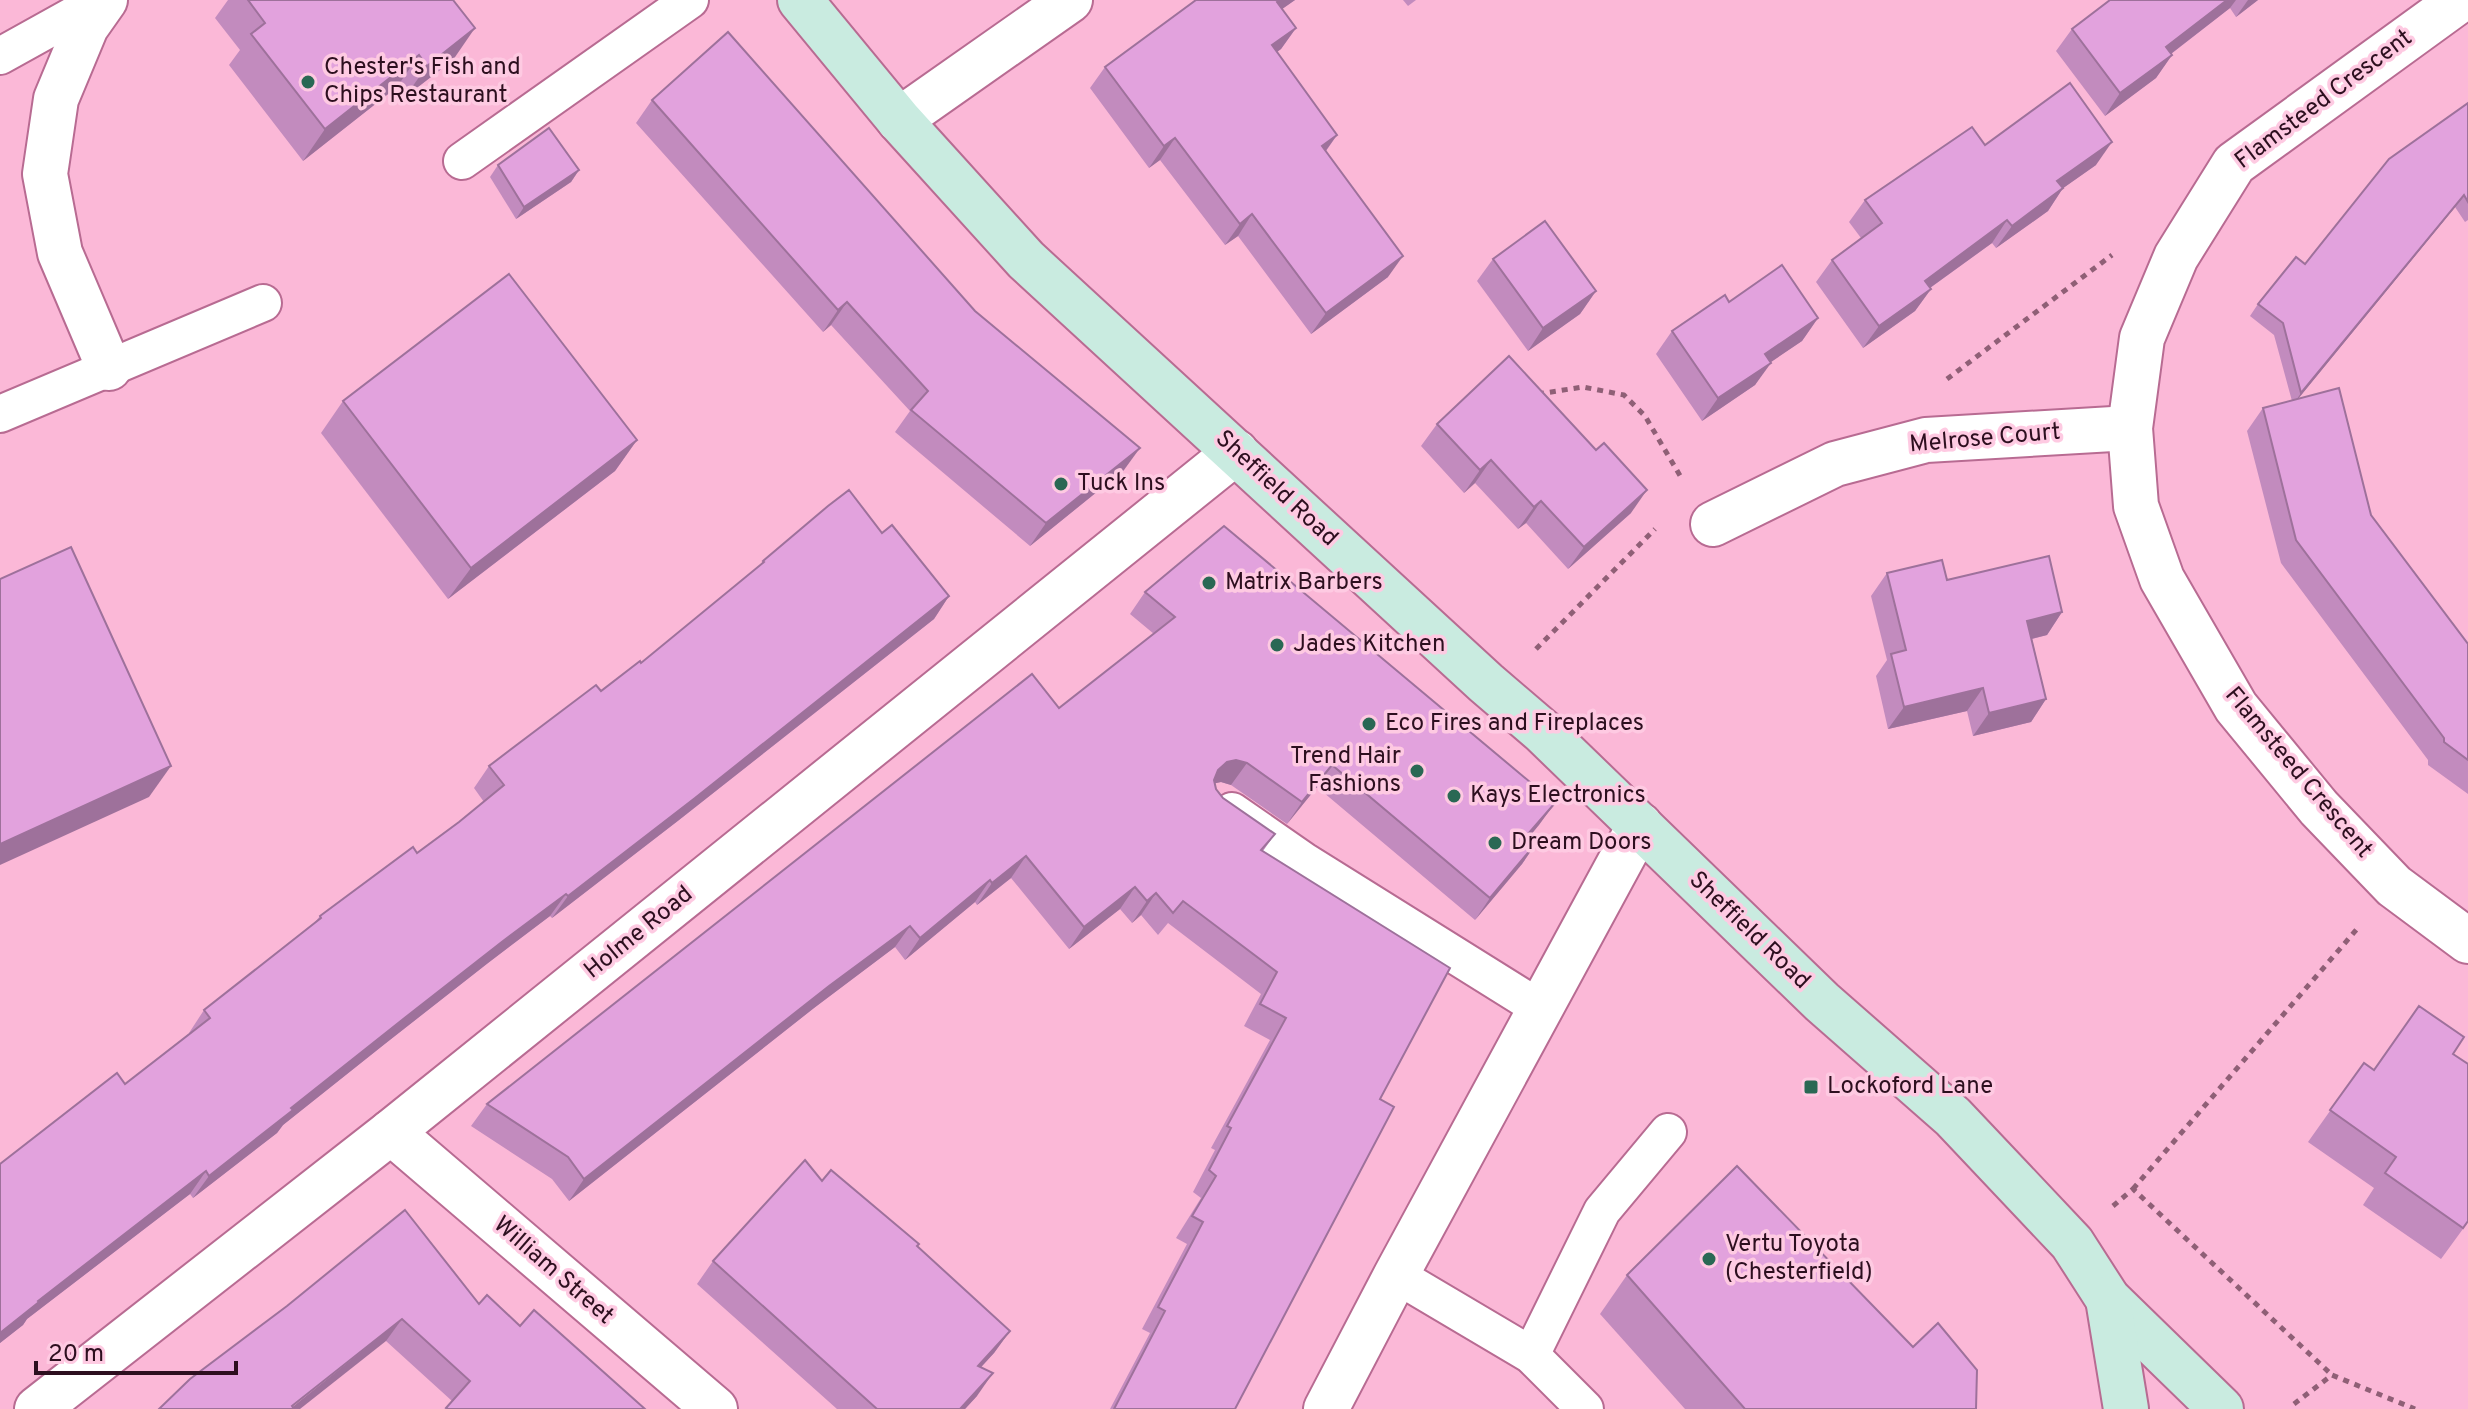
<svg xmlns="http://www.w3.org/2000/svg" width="2468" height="1409" font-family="Overpass,sans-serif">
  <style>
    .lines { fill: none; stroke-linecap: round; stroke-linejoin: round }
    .service-casing { stroke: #b86b92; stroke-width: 40 }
    .minor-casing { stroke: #b86b92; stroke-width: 48 }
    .secondary-casing { stroke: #b86b92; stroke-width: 48 }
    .path { stroke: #8f5f76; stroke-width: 5; stroke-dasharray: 6 6; stroke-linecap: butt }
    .service { stroke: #fff; stroke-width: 36 }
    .minor { stroke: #fff; stroke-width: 44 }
    .secondary { stroke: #c9ebe0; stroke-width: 44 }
    .wall { fill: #c28bbe }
    .shaded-wall { fill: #9e719b }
    .building { fill: #e2a2dd; stroke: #9e719b; stroke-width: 2 }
    .poi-dot { fill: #2a6854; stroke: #fecae2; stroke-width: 3 }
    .labels { text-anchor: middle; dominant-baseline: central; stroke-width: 7; stroke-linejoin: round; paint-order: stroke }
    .poi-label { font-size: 24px; fill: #2d0f1f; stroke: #fecae2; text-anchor: start }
    .street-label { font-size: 24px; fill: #2d0f1f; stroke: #fecae2 }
  </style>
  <rect width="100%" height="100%" fill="#fbb8d7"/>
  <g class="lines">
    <defs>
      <g id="service">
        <path d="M0,56l101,-56"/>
        <path d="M462,161l228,-161"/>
        <path d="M0,414l263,-111"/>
        <path d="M1232,811l72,50 237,148"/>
        <path d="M1396,1275l135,80 54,54"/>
        <path d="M1531,1355l71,-144 66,-79"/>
      </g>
      <g id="minor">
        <path d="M105,0l-19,27 -30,72 -11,75 15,79 49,115"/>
        <path d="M2460,0l-226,164 -58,93 -34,81 -12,90 6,78 26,73 74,128 83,101 75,78 74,55"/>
        <path d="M899,120l171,-120"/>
        <path d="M1713,524l122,-60 91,-24 204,-12"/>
        <path d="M391,1132l324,277"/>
        <path d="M37,1409l354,-277 845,-680"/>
        <path d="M1326,1409l70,-134 244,-450"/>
      </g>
      <g id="secondary">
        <path d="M800,0l99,120 127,140 460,423 56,48 280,271 131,115 119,126 36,56 113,110"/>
        <path d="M2108,1299l18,110"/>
      </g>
    </defs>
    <use href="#service" class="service-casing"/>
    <use href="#minor" class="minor-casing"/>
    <use href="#secondary" class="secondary-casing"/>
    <g class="path">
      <path d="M1947,379l165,-124"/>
      <path d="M1538,394l45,-7 41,8 21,21 37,63"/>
      <path d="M1536,649l119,-120"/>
      <path d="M2133,1189l224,-260"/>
      <path d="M2113,1206l20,-17 199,186"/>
      <path d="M2294,1404l38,-29 83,34"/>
    </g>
    <use href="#service" class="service"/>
    <use href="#minor" class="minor"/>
    <use href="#secondary" class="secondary"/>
  </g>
  <g class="wall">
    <path d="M228,0h225v60l-48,37 -8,-10 -94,74 -74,-96 11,-15 -25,-32z"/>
    <path d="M1196,0h99l-13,9 14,19 -15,21 -4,3 60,83 -11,16 62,126 -77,57 -73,-98 -13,9 -65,-85 -11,8 -59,-80 15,-21z"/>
    <path d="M1403,0h13l-8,6z"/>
    <path d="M2110,0h148l-22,17 -6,-9 -59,46 1,1 -16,23 -51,38 -49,-65 16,-22z"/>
    <path d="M652,100l323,211 149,159 -94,76 -135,-114 15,-21 -79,-86 -8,7 -187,-209z"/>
    <path d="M2468,103v117l-3,2 -10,-15 -157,192 73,116 97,129v150l-40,-29v-5l-147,-197 -34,-132 16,-23 29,-7 -18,-66 -24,-19 8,-12 47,-40z"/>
    <path d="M1985,145l111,20 -33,23 -15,23 -52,37 -4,-5 -62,45 1,1 -16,22 -52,37 -47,-66 16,-22 29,-22 -12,-16 16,-22z"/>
    <path d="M498,165l81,5 -8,12 -55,37 -26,-42z"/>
    <path d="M1493,259l103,32 -16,23 -52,37 -51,-70z"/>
    <path d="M1729,302l89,16 -16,23 -32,21 -15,23 -53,36 -46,-67 16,-23z"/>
    <path d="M343,401l294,39 -22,31 -167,128 -127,-166z"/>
    <path d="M1437,424l194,89 -63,56 -42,-46 -8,6 -43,-46 -11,10 -43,-47z"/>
    <path d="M882,533l67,63 -15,23 -255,201 -127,98 -2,-2 -62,47 -102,80 -103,82 -6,8 -84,65 -3,-4 -163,125 -4,6 -23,18v-179l125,-80 64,-50v-1l15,-23 111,-88 5,-6 97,-63 42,-31 25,-20 -10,-14 15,-22 152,-103 118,-96 4,-6z"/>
    <path d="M1887,573l60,7 115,32 -15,23 -15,4 14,60 -15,23 -58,14 -6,-25 -79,18 -12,-53 11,-16 -16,-64z"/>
    <path d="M1145,592l410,211 -25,33 7,6 -15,22 -47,56 -158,-133 -30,37 -56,-39 -10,-3 -6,1 1,6 7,9 52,36 -12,17 117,248 -145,310h-125l40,-76 -8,-4 45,-85 -11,-6 25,-40 -8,-6 22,-42 -4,-2 59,-108 -26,-14 17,-32 -93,-71 -10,12 -17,-20 -9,8 -12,-14 -51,40 -58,-71 -34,27 -2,-3 -70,58 -10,-13 -81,61 -245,193 -17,-22 -81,-53 16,-22 572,-396 95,-74 -24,-20z"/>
    <path d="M2453,1054l15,168 -27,37 -78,-54 11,-17 -66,-46 56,-79 10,7z"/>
    <path d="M822,1181l95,66 93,84 -16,22 -13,14 -4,29 -12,13h-128l-140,-125 16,-23z"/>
    <path d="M1627,1275l286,72 63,62h-291l-85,-95z"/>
    <path d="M479,1304l41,22 125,83h-200l7,-8 -66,-60 -99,-35z"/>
  </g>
  <g class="shaded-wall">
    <path d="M1280,0h15l-33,23 15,-21z"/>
    <path d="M2227,0h9l-6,8 -80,62 16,-23z"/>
    <path d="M2248,0h10l-22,17z"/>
    <path d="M475,28l-22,32 -48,37 22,-31z"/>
    <path d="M1296,28l-15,21 -24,17 15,-21z"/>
    <path d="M419,55l-22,32 -94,74 22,-32z"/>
    <path d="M2172,55l-16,23 -51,38 15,-23z"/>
    <path d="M1337,135l-15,21v-10z"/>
    <path d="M1175,138l-15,22 -11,8 15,-22z"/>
    <path d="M2112,142l-16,23 -54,38 15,-22z"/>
    <path d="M579,170l-8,12 -55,37 8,-12z"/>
    <path d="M2063,188l-15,23 -52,37 16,-22z"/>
    <path d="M2464,195l-9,12 -162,198 8,-12z"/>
    <path d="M1252,214l-14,22 -13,9 15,-21z"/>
    <path d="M2007,220l-15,23 -83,60 16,-22z"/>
    <path d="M1403,256l-15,21 -77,57 15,-21z"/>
    <path d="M1931,289l-16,22 -52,37 16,-22z"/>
    <path d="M1596,291l-16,23 -52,37 15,-23z"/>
    <path d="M847,302l-16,23 -8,7 15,-22z"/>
    <path d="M1818,318l-16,23 -53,36 16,-23z"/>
    <path d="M1771,363l-16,22 -53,36 16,-23z"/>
    <path d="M637,440l-22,31 -167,128 23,-31z"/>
    <path d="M1140,448l-16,22 -94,76 16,-23z"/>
    <path d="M1491,460l-16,23 -11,10 16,-23z"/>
    <path d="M1647,490l-16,23 -63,56 16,-22z"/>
    <path d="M1541,501l-15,22 -8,6 16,-22z"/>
    <path d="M949,596l-15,23 -255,201 -127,98 16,-22z"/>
    <path d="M2062,612l-15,23 -36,9 16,-23z"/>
    <path d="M1983,688l-16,23 -79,18 16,-22z"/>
    <path d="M2046,699l-15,23 -58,14 16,-23z"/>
    <path d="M1236,760l11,3 -16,22 -10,-3 -9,2 6,-14 9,-8z"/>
    <path d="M1332,765l-15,22 -30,37 15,-22z"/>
    <path d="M171,766l-22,31 -149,68v-21z"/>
    <path d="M1555,803l-16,22 -26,31 15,-22z"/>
    <path d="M1537,842l-15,22 -47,56 15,-22z"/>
    <path d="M1026,856l-15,22 -34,27 15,-22z"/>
    <path d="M990,880l-15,22 -70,58 15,-22z"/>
    <path d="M1135,887l-15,22 -51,40 15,-22z"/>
    <path d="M1156,893l-15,22 -9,8 15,-22z"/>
    <path d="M566,894l-16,22 -62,47 -102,80 -103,82 -6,8 -84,65 16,-22 82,-68 212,-167z"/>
    <path d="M910,926l-15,21 -81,61 -245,193 15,-22 245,-193z"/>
    <path d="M206,1171l-16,23 -163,125 -4,6 -23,18v-10l38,-32z"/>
    <path d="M402,1319l-16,22 -86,68h-10z"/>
    <path d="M1010,1331l-16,22 -32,35 16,-22z"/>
    <path d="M993,1373l-16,23 -12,13h-5z"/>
  </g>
  <g class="building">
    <path d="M248,0h205l22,28 -48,38 -8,-11 -94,74 -74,-95 14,-11z"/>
    <path d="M1196,0h84l-3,2 19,26 -24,17 65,90 -15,11 81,110 -77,57 -74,-99 -12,10 -65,-86 -11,8 -59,-79z"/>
    <path d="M2110,0h117l-61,47 6,8 -52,38 -48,-64z"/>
    <path d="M728,32l247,279 165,137 -94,75 -135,-113 17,-19 -81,-89 -9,8 -186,-210z"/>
    <path d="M2070,83l42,59 -55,39 6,7 -51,38 -5,-6 -82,61 6,8 -52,37 -47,-66 50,-37 -17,-23 107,-73 13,18z"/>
    <path d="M2468,103v99l-4,-7 -163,198 -18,-70 -25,-19 38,-47 9,7 84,-105z"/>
    <path d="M549,128l30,42 -55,37 -26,-42z"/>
    <path d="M1545,221l51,70 -53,37 -50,-69z"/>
    <path d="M1782,265l36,53 -53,36 6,9 -53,35 -46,-67 53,-36 4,7z"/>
    <path d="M509,274l128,166 -166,128 -128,-167z"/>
    <path d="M1509,356l87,94 8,-7 43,47 -63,57 -43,-46 -7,6 -43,-47 -11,10 -43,-46z"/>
    <path d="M2339,388l32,127 97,129v116l-24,-18v-4l-148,-198 -33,-132z"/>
    <path d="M849,490l33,43 10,-8 57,71 -254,202 -127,98 -2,-2 -63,47 -101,79 -111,88 2,2 -84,66 -3,-5 -168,130 1,1 -39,31v-169l117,-91 8,11 85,-66 -6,-8 117,-92 -1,-2 93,-69 4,6 42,-31 45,-37 -15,-19 107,-81 5,6 39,-30 1,2 123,-101 -1,-1 65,-55z"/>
    <path d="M1224,526l331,277 -27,31 9,8 -47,56 -158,-133 -30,37 -55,-39 -11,-3 -9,2 -9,8 -4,10 2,9 7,9 52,36 -14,16 189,118 -70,131 14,8 -159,302h-121l51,-98 -7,-4 45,-85 -11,-6 24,-40 -7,-6 22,-42 -4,-2 59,-108 -26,-14 17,-32 -94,-71 -10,12 -17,-20 -9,8 -12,-14 -51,40 -58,-71 -34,27 -2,-3 -70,58 -10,-12 -81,60 -245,193 -16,-22 -81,-53 545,-430 27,34 116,-91 -30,-25z"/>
    <path d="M71,547l100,219 -171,78v-265z"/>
    <path d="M2049,556l13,56 -35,9 19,78 -57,14 -6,-25 -79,19 -13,-53 15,-4 -19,-77 55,-13 5,20z"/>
    <path d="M2419,1006l45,31 -11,17 15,10v157l-5,7 -78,-55 11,-16 -66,-47 34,-47 10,7z"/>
    <path d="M805,1160l17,21 9,-11 88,74 -2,2 93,85 -32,35 15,7 -33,36h-83l-164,-148z"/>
    <path d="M1737,1166l176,181 25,-24 39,47 -1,39h-231l-118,-134z"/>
    <path d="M405,1210l74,94 8,-9 33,31 14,-16 111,99h-197l-2,-1 24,-27 -68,-62 -110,87 2,3h-135l31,-30 97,-73z"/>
  </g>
  <g class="poi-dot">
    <circle cx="308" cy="82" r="8"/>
    <circle cx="1061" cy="484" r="8"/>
    <circle cx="1209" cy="583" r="8"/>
    <circle cx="1277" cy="645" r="8"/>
    <circle cx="1369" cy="724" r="8"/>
    <circle cx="1417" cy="771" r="8"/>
    <circle cx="1454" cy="796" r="8"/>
    <circle cx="1495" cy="843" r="8"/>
    <rect x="1803" y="1079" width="16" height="16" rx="4"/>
    <circle cx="1709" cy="1259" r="8"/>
  </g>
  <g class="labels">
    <g class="poi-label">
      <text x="324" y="68">Chester's Fish and<tspan x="324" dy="28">Chips Restaurant</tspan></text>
      <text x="1077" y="484">Tuck Ins</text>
      <text x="1225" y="583">Matrix Barbers</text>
      <text x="1293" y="645">Jades Kitchen</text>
      <text x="1385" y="724">Eco Fires and Fireplaces</text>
      <text x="1401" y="757" text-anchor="end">Trend Hair<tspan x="1401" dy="28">Fashions</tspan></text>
      <text x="1470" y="796">Kays Electronics</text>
      <text x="1511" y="843">Dream Doors</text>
      <text x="1827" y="1087">Lockoford Lane</text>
      <text x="1725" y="1245">Vertu Toyota<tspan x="1725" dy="28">(Chesterfield)</tspan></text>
    </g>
    <g class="street-label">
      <text transform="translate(2324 100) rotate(-37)">Flamsteed Crescent</text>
      <text transform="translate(1985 439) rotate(-5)">Melrose Court</text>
      <text transform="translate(1276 489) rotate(43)">Sheffield Road</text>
      <text transform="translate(2298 773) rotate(50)">Flamsteed Crescent</text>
      <text transform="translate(1749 931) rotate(44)">Sheffield Road</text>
      <text transform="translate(639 933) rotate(-39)">Holme Road</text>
      <text transform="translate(553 1271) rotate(41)">William Street</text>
    </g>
  </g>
  <path d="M36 1361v12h200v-12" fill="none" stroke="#2d0f1f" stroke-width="4"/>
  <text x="48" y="1361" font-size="24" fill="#2d0f1f" stroke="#fecae2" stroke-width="6" paint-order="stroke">20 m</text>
</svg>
